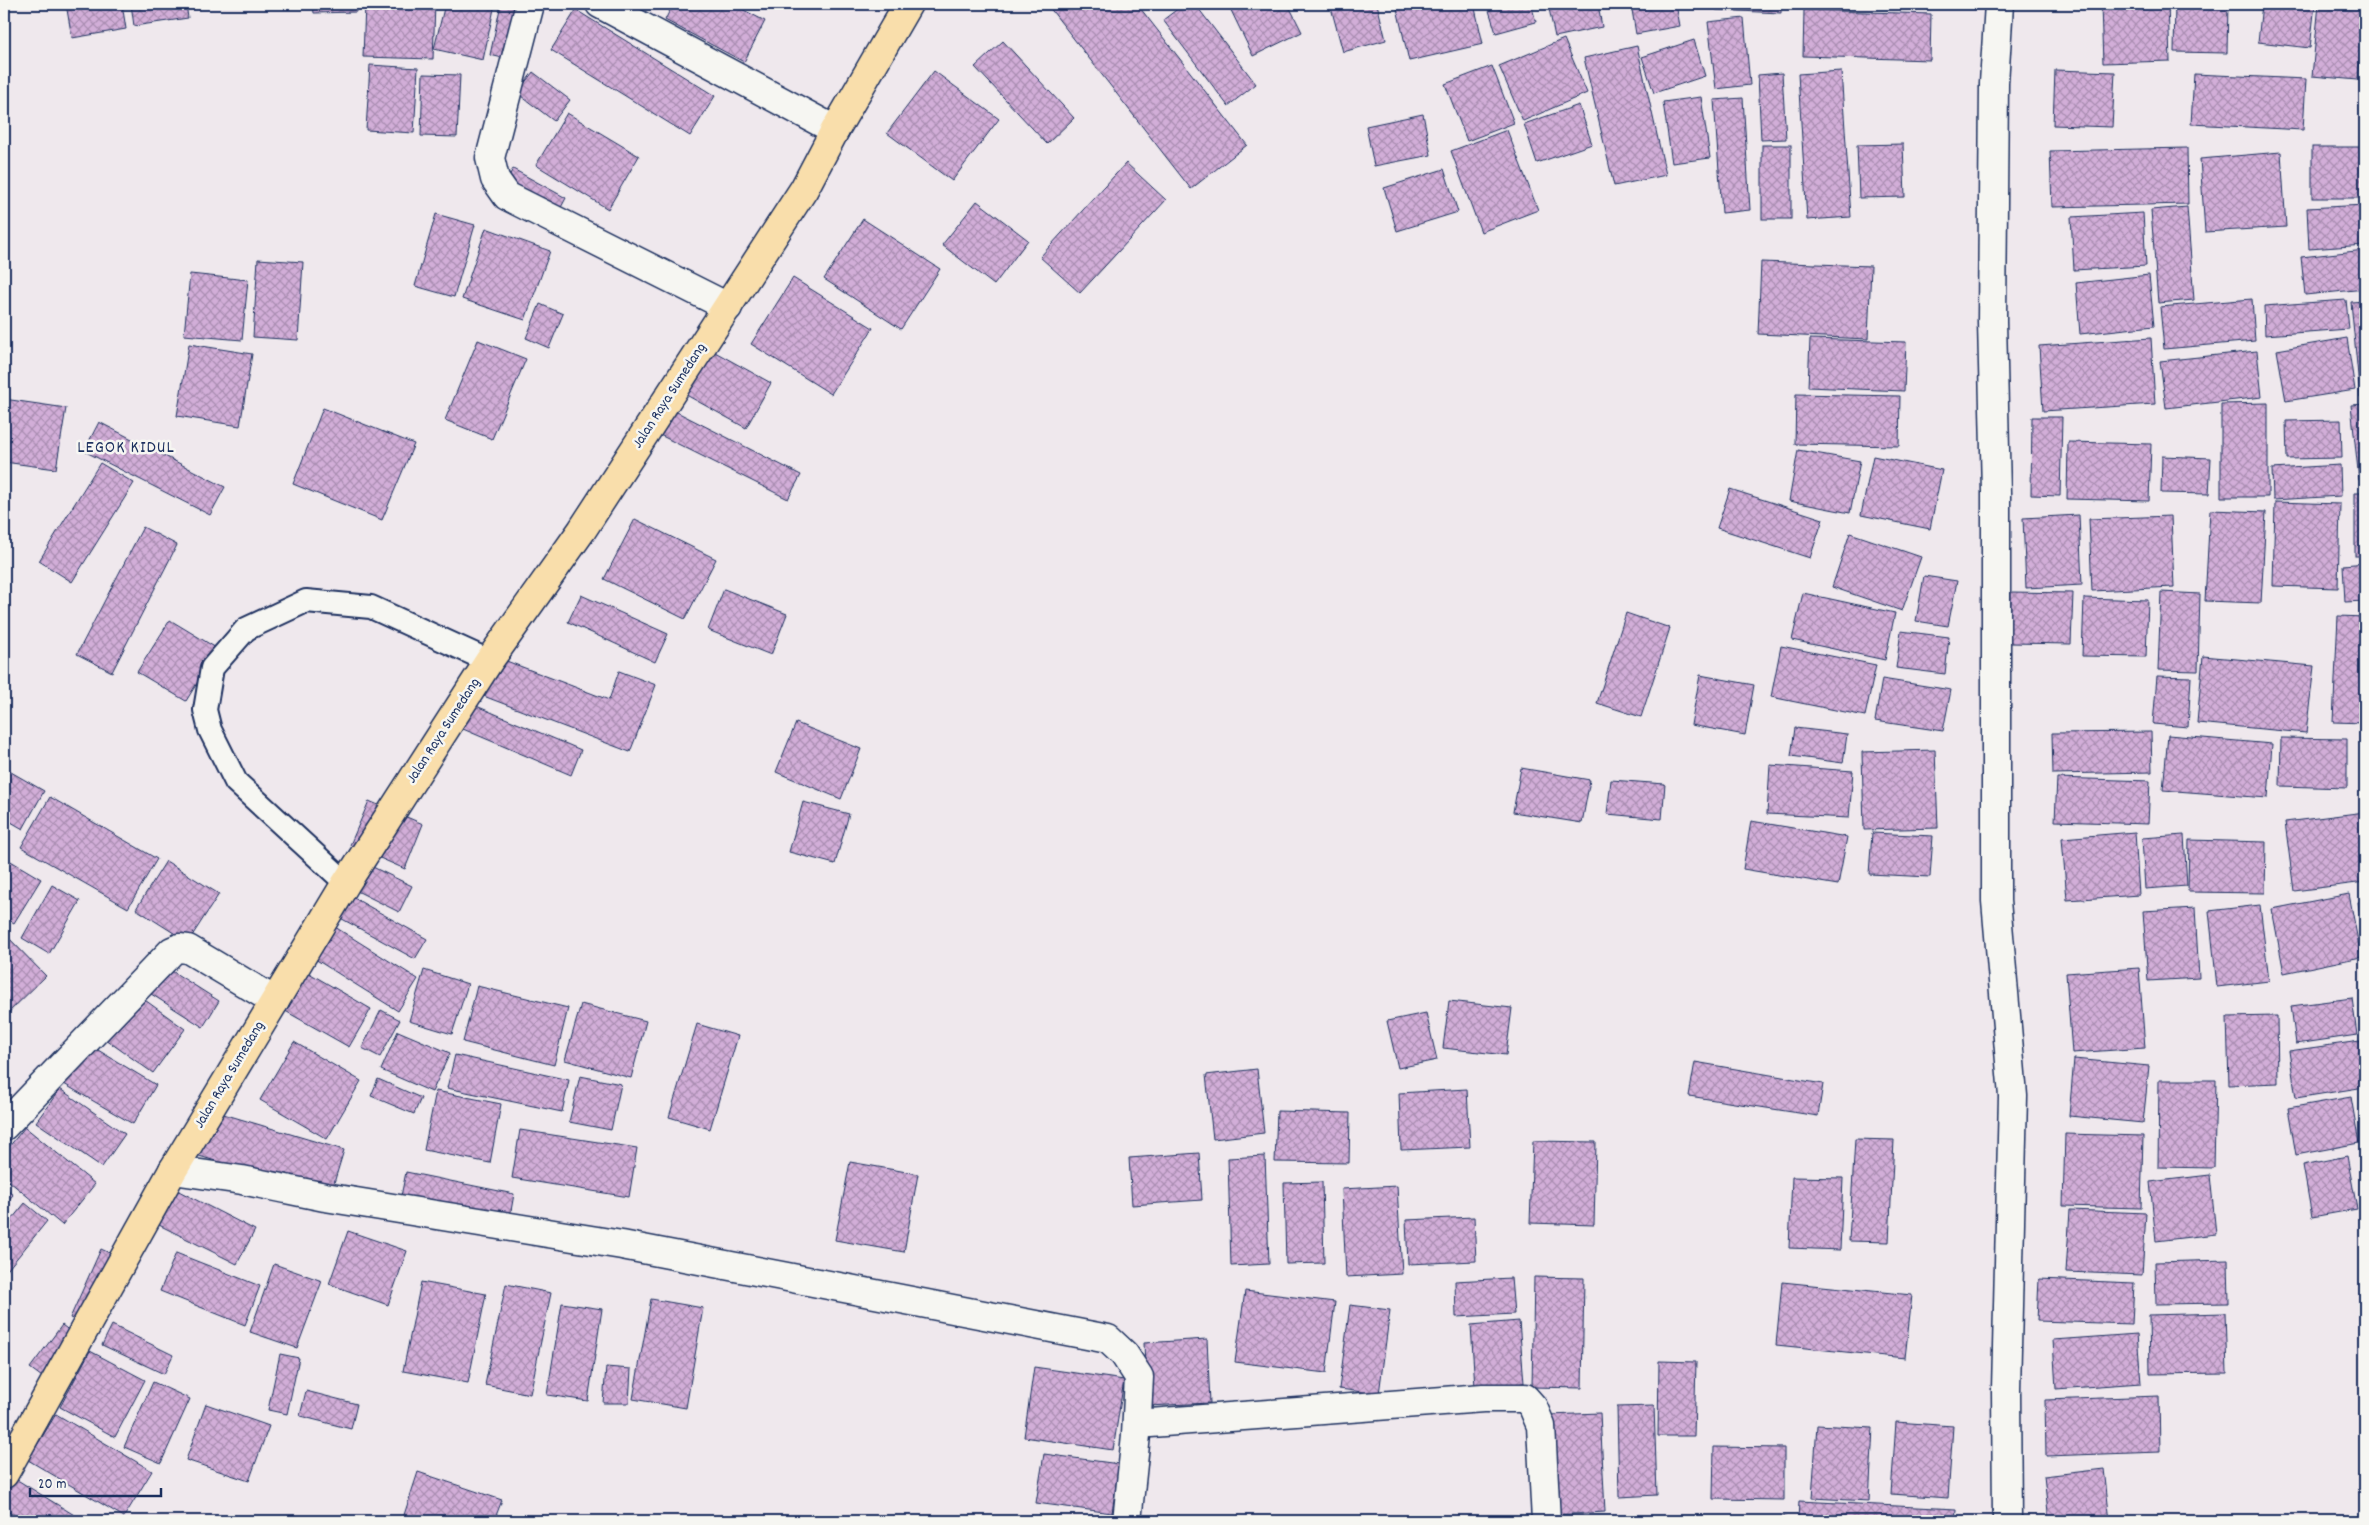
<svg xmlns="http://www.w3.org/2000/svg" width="2369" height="1525" font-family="Dekko,sans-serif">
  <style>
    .building { fill: url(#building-cross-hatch); stroke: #1b2f5e }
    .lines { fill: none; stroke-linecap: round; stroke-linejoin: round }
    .lane-casing { stroke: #1b2f5e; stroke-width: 26 }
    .street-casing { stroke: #1b2f5e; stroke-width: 31 }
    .highway-casing { stroke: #1b2f5e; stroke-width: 31 }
    .lane { stroke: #f6f6f2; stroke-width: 22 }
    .street { stroke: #f6f6f2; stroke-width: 28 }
    .highway { stroke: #f9deab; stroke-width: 28 }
    .labels { text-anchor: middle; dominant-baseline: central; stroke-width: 5; stroke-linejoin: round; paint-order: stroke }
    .street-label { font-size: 15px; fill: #1b2f5e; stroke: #f6f6f2 }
    .quarter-label { font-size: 18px; letter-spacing: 1px; fill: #1b2f5e; stroke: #f6f6f2 }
  </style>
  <defs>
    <pattern id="building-cross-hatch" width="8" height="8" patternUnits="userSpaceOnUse" patternTransform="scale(1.25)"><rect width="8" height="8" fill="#d2aed8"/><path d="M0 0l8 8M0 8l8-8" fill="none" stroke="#aa8eb2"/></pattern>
  </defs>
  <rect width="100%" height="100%" fill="#efe8ed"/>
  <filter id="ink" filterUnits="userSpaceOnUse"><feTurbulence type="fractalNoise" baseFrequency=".02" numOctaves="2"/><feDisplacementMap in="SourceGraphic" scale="10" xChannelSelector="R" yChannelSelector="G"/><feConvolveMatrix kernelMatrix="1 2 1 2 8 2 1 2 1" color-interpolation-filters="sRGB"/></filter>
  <g filter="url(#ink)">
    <g class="building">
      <path d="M66,4h56l4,25 -54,9z"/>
      <path d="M131,4h55l2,14 -54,8z"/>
      <path d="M313,4h43v8l-42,1z"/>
      <path d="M365,4h70l-2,55 -70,-2z"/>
      <path d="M445,4h50l-12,56 -49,-11z"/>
      <path d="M501,4h23l-13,56 -21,-5z"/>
      <path d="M673,4h59l33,17 -21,41 -79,-42z"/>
      <path d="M1054,4h83l110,141 -56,44 -142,-182z"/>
      <path d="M1184,4h11l61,80 -28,22 -65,-86z"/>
      <path d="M1228,4h60l14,28 -49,24z"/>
      <path d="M1330,4h47l9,36 -43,12z"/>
      <path d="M1396,4h78l9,40 -74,17z"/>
      <path d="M1487,4h44l5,18 -40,11z"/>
      <path d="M1548,4h50l4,23 -47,10z"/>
      <path d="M1631,4h45l4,22 -44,8z"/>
      <path d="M1716,4h65v9l-65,-3z"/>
      <path d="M2168,4l2,57 -67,2 -2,-57z"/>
      <path d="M2175,4h53l-1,49 -53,-1z"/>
      <path d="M2262,4h53l-5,44 -52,-6z"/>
      <path d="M2319,4h46l-7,76 -46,-4z"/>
      <path d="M576,10l139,86 -25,40 -139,-86z"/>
      <path d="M1804,10l127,4 -1,46 -127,-4z"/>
      <path d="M1744,18l6,67 -34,4 -8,-67z"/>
      <path d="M1564,39l23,54 -64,28 -24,-55z"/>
      <path d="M1694,40l11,36 -51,17 -12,-36z"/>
      <path d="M1003,41l71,77 -27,26 -72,-77z"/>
      <path d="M1637,46l29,129 -52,11 -30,-128z"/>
      <path d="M370,65l48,3 -4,65 -48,-3z"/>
      <path d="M1492,66l22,57 -47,18 -22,-57z"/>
      <path d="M2055,70l60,2 -3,55 -59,-2z"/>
      <path d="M934,71l65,48 -47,62 -65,-48z"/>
      <path d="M1841,71l10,146 -44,3 -9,-146z"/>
      <path d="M533,72l37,28 -16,21 -37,-28z"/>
      <path d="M1782,73l4,66 -25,1 -3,-65z"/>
      <path d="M423,74l37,1 -3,62 -36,-1z"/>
      <path d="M2194,74l112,5 -3,51 -112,-6z"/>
      <path d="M1701,97l9,61 -38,5 -9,-61z"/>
      <path d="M1743,98l7,112 -28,3 -8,-113z"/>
      <path d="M1579,105l13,39 -55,19 -13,-39z"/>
      <path d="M567,113l72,43 -31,53 -72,-44z"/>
      <path d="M1423,114l8,41 -57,11 -8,-40z"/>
      <path d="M1507,130l31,80 -57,22 -30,-81z"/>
      <path d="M1903,144l2,53 -46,1 -2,-53z"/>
      <rect x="1762" y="145" width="29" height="74"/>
      <rect x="2312" y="147" width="53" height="51"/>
      <path d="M2187,148l1,56 -136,3 -2,-56z"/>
      <path d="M2281,152l5,75 -81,5 -5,-73z"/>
      <path d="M1126,163l40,37 -86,93 -40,-36z"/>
      <path d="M513,169l53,29 -9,17 -54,-29z"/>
      <path d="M1444,169l14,43 -61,19 -13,-43z"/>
      <path d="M977,201l51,39 -34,45 -52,-40z"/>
      <path d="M2365,205v40l-56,4 -2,-41z"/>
      <path d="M2187,207l7,93 -36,3 -7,-93z"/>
      <path d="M2143,213l3,53 -72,4 -3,-53z"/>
      <path d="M436,214l39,11 -21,72 -39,-11z"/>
      <path d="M863,219l77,50 -39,60 -77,-50z"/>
      <path d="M486,228l64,23 -25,69 -63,-21z"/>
      <path d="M2365,250v39l-60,6 -4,-38z"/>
      <path d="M258,259l45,3 -5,78 -45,-3z"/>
      <path d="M1761,262l110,4 -3,73 -110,-5z"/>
      <path d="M190,274l58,6 -6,60 -58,-5z"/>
      <path d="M2149,275l5,51 -74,8 -4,-51z"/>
      <path d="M793,278l80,50 -42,66 -80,-50z"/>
      <path d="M2252,299l3,42 -91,8 -4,-42z"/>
      <path d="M2346,300l3,29 -84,6 -1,-29z"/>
      <path d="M2365,301v95l-5,1 -9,-95z"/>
      <path d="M540,304l23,10 -14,34 -23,-10z"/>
      <path d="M2151,338l4,66 -112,7 -4,-65z"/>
      <path d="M2347,338l8,52 -69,11 -9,-51z"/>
      <path d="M1810,339l96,3 -2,49 -96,-4z"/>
      <path d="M478,340l48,19 -34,80 -47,-19z"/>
      <path d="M695,341l76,42 -25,45 -76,-42z"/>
      <path d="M189,344l63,10 -12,72 -63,-10z"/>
      <path d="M2257,351l5,46 -96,11 -6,-47z"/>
      <path d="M1796,394l104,2 -1,50 -104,-2z"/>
      <path d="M4,399l62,9 -10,61 -52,-7z"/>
      <path d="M2268,403v94h-47v-93z"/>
      <path d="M2365,404v75l-6,1 -8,-75z"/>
      <path d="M323,408l91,36 -32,76 -89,-36z"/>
      <path d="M671,409l130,66 -13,24 -130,-65z"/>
      <path d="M2032,417h30l-2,79 -29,-1z"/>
      <path d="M2341,420l1,38 -55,1 -1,-38z"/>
      <path d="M99,422l126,65 -15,28 -126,-64z"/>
      <path d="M2068,442l83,2 -2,57 -82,-2z"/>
      <path d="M1798,450l62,11 -10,52 -61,-12z"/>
      <path d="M1873,456l69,14 -12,59 -69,-14z"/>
      <path d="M2162,456l49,2 -2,36 -48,-1z"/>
      <path d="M100,463l34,20 -62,99 -33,-21z"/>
      <path d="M2340,465l1,31 -68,4 -1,-31z"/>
      <path d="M1730,489l93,30 -13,39 -93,-30z"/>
      <rect x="2355" y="493" width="10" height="63"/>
      <path d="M2275,502l65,2 -2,84 -65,-2z"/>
      <path d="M2210,510l56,2 -5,91 -56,-2z"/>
      <path d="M2079,515l3,70 -56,3 -3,-70z"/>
      <path d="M2171,516l3,71 -82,4 -3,-72z"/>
      <path d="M635,519l81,40 -31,60 -81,-40z"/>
      <path d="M143,527l34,18 -65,127 -35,-18z"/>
      <path d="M1850,533l71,24 -19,54 -70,-24z"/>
      <path d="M2365,563v38l-20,1 -2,-37z"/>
      <path d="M1924,576l33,5 -9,45 -32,-5z"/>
      <path d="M724,589l63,25 -16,41 -63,-25z"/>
      <path d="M2011,592l62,1 -2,51 -61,-1z"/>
      <path d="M2161,592l39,2 -2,77 -40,-1z"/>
      <path d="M1803,593l92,20 -10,47 -93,-20z"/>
      <path d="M581,595l87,39 -13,28 -87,-40z"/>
      <path d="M2084,598l64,2 -2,57 -64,-1z"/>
      <path d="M1626,613l44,15 -29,89 -44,-14z"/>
      <path d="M2338,616l27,1v106l-32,-1z"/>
      <path d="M170,620l48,29 -32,52 -49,-29z"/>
      <path d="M1901,631l48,6 -4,37 -49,-6z"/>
      <path d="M1781,646l95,19 -11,51 -94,-19z"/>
      <path d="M488,654l121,46 10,-29 37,14 -26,67 -157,-60z"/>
      <path d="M2203,656l111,10 -8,67 -109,-10z"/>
      <path d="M1700,675l54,10 -9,50 -54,-10z"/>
      <path d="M2157,676l34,1 -3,50 -35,-3z"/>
      <path d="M1882,679l69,11 -8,41 -68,-10z"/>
      <path d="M474,705l107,45 -10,25 -108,-46z"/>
      <path d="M796,723l65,26 -20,50 -65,-27z"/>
      <path d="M1795,728l52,6 -4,29 -52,-7z"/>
      <path d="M2151,732l1,40 -99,2 -1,-41z"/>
      <path d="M2168,735l104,9 -4,54 -105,-8z"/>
      <path d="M2281,738l66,1v49l-67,-2z"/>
      <path d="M1935,750l3,78 -74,2 -2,-78z"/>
      <path d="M1770,765l83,6 -4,47 -82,-4z"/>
      <path d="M4,768l40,23 -21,38 -19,-11z"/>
      <path d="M1521,768l69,12 -8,43 -69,-11z"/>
      <path d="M2057,778l93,3 -2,43 -93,-3z"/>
      <path d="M1611,780l54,4 -3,35 -55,-5z"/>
      <path d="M50,797l107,62 -29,49 -107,-61z"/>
      <path d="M369,801l54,23 -18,45 -55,-24z"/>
      <path d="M803,802l46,12 -14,50 -46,-12z"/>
      <path d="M2365,812v70l-71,9 -9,-69z"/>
      <path d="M1751,821l96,16 -9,48 -95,-16z"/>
      <path d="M2135,832l4,63 -72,5 -5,-62z"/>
      <path d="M1872,833l61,3 -3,41 -61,-3z"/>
      <path d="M2184,835l3,51 -42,3 -3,-51z"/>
      <path d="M2189,840l77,2 -1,51 -77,-1z"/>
      <path d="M350,856l62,30 -13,26 -62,-31z"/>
      <path d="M4,857l37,22 -27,44 -10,-6z"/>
      <path d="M166,861l53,33 -31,48 -52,-33z"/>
      <path d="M52,885l28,16 -31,53 -27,-16z"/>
      <path d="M336,888l91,51 -12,20 -91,-50z"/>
      <path d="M2349,894l12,63 -77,16 -12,-64z"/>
      <path d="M2365,901v53l-7,-52z"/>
      <path d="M2260,905l9,76 -52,6 -8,-76z"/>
      <path d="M2195,908l4,70 -51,3 -5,-70z"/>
      <path d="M319,917l99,62 -20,32 -99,-62z"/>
      <path d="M5,934l41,42 -41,40 -1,-1z"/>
      <path d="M164,966l55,35 -16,26 -55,-35z"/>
      <path d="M2139,968l6,80 -73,5 -6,-80z"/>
      <path d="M302,969l69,40 -22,38 -69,-39z"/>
      <path d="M424,970l44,14 -16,50 -43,-13z"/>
      <path d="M477,986l91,22 -14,57 -91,-23z"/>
      <path d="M138,995l47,34 -32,44 -48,-34z"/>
      <path d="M2352,998l5,37 -61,9 -5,-38z"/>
      <path d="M1449,1001l63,7 -6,47 -63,-7z"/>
      <path d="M581,1004l65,17 -15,57 -66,-18z"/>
      <path d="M381,1010l19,10 -20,37 -18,-9z"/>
      <path d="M1426,1013l11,47 -39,8 -11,-47z"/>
      <path d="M2277,1016l1,67 -49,2 -2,-68z"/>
      <path d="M697,1024l41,12 -28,93 -41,-12z"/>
      <path d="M398,1031l52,22 -18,39 -51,-22z"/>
      <path d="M2360,1041l5,46 -69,11 -7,-47z"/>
      <path d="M294,1042l67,39 -34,58 -67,-39z"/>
      <path d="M88,1044l68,41 -23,39 -69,-40z"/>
      <path d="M455,1055l114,25 -7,32 -115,-24z"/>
      <path d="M2074,1059l75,7 -6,57 -74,-7z"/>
      <path d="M1695,1062l128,22 -5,32 -129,-20z"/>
      <path d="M1257,1069l7,64 -51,6 -7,-64z"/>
      <path d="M580,1076l41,8 -10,46 -42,-8z"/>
      <path d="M378,1079l43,19 -7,16 -43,-18z"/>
      <path d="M2159,1080h57l-2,88 -56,-1z"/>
      <path d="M60,1089l65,45 -23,33 -66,-45z"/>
      <path d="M1467,1089l3,58 -69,3 -2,-57z"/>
      <path d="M436,1091l65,13 -11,59 -66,-13z"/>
      <path d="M2351,1097l8,46 -63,12 -8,-47z"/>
      <path d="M210,1110l134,40 -14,46 -134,-41z"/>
      <path d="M1277,1111l73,2 -1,50 -74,-1z"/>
      <path d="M25,1127l70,57 -33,41 -58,-48v-24z"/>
      <path d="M520,1130l117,18 -8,49 -117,-19z"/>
      <path d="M2065,1134l78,2 -2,72 -78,-2z"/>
      <path d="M1855,1139l39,1 -5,102 -40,-1z"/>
      <path d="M1533,1141l63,1 -2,83 -64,-2z"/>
      <path d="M1199,1153l3,47 -70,5 -3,-47z"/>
      <path d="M1265,1156l4,108 -38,2 -3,-108z"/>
      <path d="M2347,1156l10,53 -45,8 -9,-52z"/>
      <path d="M850,1162l68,12 -14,78 -69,-12z"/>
      <path d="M406,1172l108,22 -5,28 -109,-21z"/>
      <path d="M2210,1175l6,59 -60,7 -6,-59z"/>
      <path d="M1792,1177l51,1 -3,72 -51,-2z"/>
      <path d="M1322,1182l2,81 -38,1 -2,-81z"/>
      <path d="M163,1183l92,47 -18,34 -92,-46z"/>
      <path d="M4,1185l9,10 -9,10z"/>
      <path d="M1397,1186l5,88 -56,3 -4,-88z"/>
      <path d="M25,1203l22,18 -43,53v-45z"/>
      <path d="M2070,1210l76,3 -4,62 -76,-3z"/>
      <path d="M1474,1217l2,44 -68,3 -2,-44z"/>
      <path d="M348,1231l59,20 -19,54 -59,-21z"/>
      <path d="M101,1249l28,13 -31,68 -28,-12z"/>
      <path d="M176,1253l84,33 -15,39 -85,-34z"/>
      <path d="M2228,1260l1,43 -73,1 -1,-42z"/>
      <path d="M274,1264l48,17 -25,67 -47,-16z"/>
      <path d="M1534,1277l50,1 -2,110 -50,-1z"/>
      <path d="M1511,1278l3,36 -58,3 -1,-36z"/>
      <path d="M2039,1279l95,4 -2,41 -95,-3z"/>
      <path d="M421,1282l65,12 -18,89 -65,-12z"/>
      <path d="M1782,1282l130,13 -7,63 -129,-13z"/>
      <path d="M506,1284l45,9 -21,101 -45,-9z"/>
      <path d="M1245,1291l90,11 -9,71 -91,-11z"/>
      <path d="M651,1299l52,9 -17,100 -53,-9z"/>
      <path d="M562,1303l40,6 -14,92 -41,-6z"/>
      <path d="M1350,1305l40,5 -11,84 -40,-5z"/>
      <path d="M2225,1313l2,60 -77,1 -1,-59z"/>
      <path d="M1519,1321l5,62 -49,4 -4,-62z"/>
      <path d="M62,1325l27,21 -32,42 -27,-20z"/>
      <path d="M112,1325l61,30 -9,19 -62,-29z"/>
      <path d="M2137,1334l4,49 -85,6 -3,-49z"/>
      <path d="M1207,1339l3,64 -63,3 -3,-63z"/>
      <path d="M90,1351l55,29 -30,57 -55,-30z"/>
      <path d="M280,1354l19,4 -12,56 -19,-4z"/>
      <path d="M1659,1361l37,1 -2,74h-36z"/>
      <path d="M606,1367l25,2 -2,34h-26z"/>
      <path d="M1034,1367l90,13 -11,70 -89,-13z"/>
      <path d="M153,1382l37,17 -29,64 -37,-16z"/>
      <path d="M306,1391l51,13 -6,25 -51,-13z"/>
      <path d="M2159,1396l1,56 -114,4 -1,-56z"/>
      <path d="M206,1404l63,22 -20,55 -63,-21z"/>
      <path d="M1654,1406l3,89 -38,2 -2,-90z"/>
      <path d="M1600,1413l5,99 -49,3 -6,-100z"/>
      <path d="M56,1414l96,57 -28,46 -96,-57z"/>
      <path d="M1896,1422l57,4 -5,72 -57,-4z"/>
      <path d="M1817,1425l56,3 -4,73 -57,-3z"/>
      <path d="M1714,1447l70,1v52l-71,-1z"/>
      <path d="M1044,1454l75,10 -7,49 -76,-10z"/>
      <path d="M2104,1469l6,52h-61l-5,-45z"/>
      <path d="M418,1472l84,28 -8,21h-92z"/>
      <path d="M6,1473l78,48h-61l-19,-12v-31z"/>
      <path d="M1799,1501l157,8 -1,12h-157z"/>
      <path d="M1785,1517l1,4h-41z"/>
    </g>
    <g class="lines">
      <defs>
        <path id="lane" d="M346,883l-110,-101 -26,-52 -5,-20 7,-42 34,-39 60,-28 65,6 118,54"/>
        <g id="street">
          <path d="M530,4l-40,154 5,21 12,17 221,111"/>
          <path d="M600,4l235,126"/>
          <path d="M1999,4l-5,79 -2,238 4,172v408l17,195 -7,294 1,131"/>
          <path d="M4,1126l168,-175 7,-3 9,1 87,52"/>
          <path d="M173,1170l69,10 83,17 297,48 486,94 16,15 15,23 -3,58 -9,86"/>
          <path d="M1137,1424l346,-26h42l8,9 8,19 5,95"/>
        </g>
        <path id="highway" d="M4,1474l169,-304 173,-287 143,-222 93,-131 222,-341 31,-59 73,-126"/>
      </defs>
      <use href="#lane" class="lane-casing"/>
      <use href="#street" class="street-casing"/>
      <use href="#highway" class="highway-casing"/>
      <use href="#lane" class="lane"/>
      <use href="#street" class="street"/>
      <use href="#highway" class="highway"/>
    </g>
  </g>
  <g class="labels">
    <g class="street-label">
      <text transform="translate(670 396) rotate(-57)">Jalan Raya Sumedang</text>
      <text transform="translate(444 731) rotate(-57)">Jalan Raya Sumedang</text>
      <text transform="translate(230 1075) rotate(-59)">Jalan Raya Sumedang</text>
    </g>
    <g class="quarter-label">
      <text x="126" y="448">LEGOK KIDUL</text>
    </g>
  </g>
  <rect width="2369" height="1525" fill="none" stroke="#f6f6f2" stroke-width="20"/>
  <rect x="10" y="10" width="2349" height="1505" fill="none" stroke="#1b2f5e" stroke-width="2" filter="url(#ink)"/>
  <path d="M30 1488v8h131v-8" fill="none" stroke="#1b2f5e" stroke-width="2.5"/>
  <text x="38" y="1488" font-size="15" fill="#1b2f5e" stroke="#f6f6f2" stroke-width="4" paint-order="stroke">20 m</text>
</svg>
